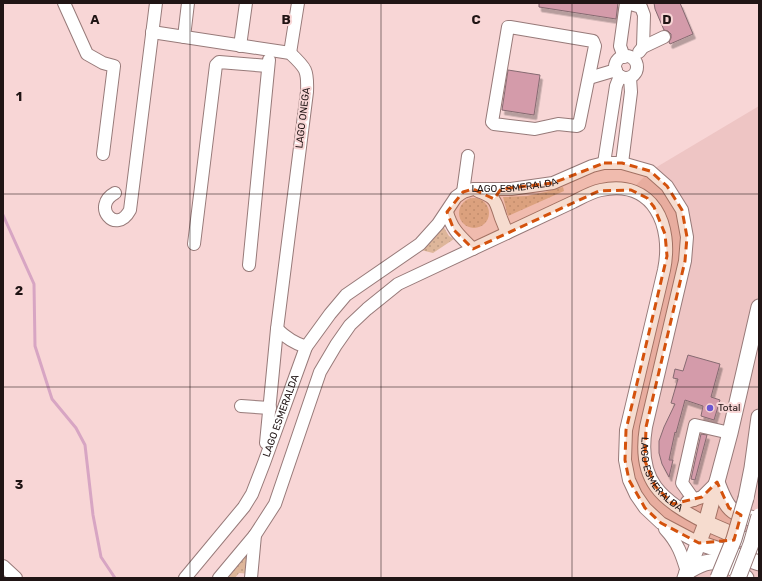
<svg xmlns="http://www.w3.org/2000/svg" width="762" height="581" font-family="Rubik,sans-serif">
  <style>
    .built { fill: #eec5c4 }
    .grass { fill: url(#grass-dots) }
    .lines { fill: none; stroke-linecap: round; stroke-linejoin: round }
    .stream { stroke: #d7a5c3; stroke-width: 3 }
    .building { fill: #d49baa; stroke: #866a71; filter: url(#shadow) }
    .minor-casing { stroke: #977a79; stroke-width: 14 }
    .major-casing { stroke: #977a79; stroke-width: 17 }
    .minor { stroke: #fff; stroke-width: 12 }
    .major { stroke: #fff; stroke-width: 15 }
    .major-bridge-casing { stroke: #977a79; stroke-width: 17; stroke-linecap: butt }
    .major-bridge { stroke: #fff; stroke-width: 15 }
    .marked { fill: #d4520d; fill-opacity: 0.2; stroke: #d4520d; stroke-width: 3; stroke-dasharray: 8 5; stroke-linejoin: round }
    .grid { fill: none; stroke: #201515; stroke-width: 1; stroke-opacity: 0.55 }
    .poi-dot { fill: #6b57d1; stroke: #f8d6d6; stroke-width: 1.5 }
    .labels { text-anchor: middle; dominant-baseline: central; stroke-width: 4; stroke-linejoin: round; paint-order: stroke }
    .street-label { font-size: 10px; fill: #201515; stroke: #f8d6d6 }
    .poi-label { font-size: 10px; fill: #201515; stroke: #f8d6d6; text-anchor: start }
    .grid-label { font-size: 13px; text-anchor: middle; font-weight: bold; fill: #201515; stroke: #f8d6d6; stroke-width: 4; stroke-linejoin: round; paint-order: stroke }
  </style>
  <defs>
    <pattern id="grass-dots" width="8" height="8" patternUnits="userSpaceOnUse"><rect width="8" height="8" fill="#deb69a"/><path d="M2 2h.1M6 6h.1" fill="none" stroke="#be9c84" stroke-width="1.8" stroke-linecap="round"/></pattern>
    <filter id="shadow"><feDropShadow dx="2.5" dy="4.5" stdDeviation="0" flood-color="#0004"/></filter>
  </defs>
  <rect width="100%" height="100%" fill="#f8d6d6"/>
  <path class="built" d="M759,106v472h-74l14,-35 -54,-35 -20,-48 39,-190 -3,-49 -30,-31 19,-19z"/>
  <g class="grass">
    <path d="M563,187l1,4 -56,25 -5,-19 24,-1 18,-4z"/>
    <circle cx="474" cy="213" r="15"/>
    <path d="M443,226l6,10 5,3 -21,14 -12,-3z"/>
    <path d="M255,535l-4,39 -12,-1 -4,5h-16z"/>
  </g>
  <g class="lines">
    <path class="stream" d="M3,215l31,69 1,62 17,53 24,29 9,17 8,70 8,42 14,21"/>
  </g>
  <g class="building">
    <path d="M539,3h79l-2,16 -77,-12z"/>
    <path d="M654,3h26l13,31 -23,10 -1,-2 2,-4v-4l-3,-3 -4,-1 -9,-21z"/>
    <path d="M508,70l32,5 -6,40 -32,-5z"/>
    <path d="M688,355l32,9 -9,33 9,3 -6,20 -13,-4 2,-10 -18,-6 -9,33 -1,-1 -6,28h4l-4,17 -7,-13 -3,-11v-12l5,-14 11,-23 -4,-1 7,-24 -5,-1 2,-9 8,2z"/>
    <path d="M701,434l6,1 -12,45 -4,-1z"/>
  </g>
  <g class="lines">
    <defs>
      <g id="minor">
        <path d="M64,3l23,51 16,9 11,3 -11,88"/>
        <path d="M627,3l14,4 3,8 -1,32"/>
        <path d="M508,27h2l83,14 2,5 -16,79 -2,1 -19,-2 -23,5 -41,-5 -2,-2z"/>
        <path d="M152,32l138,21c16,15 18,17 17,39l-30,237 -11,114"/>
        <path d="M184,37l4,-34"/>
        <path d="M240,46l6,-43"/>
        <path d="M639,52l4,-5 21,-10"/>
        <path d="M290,53l8,-50"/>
        <circle cx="626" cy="67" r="11"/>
        <path d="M624,57l-4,-11 6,-43"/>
        <path d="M589,78l27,-8"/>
        <path d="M604,163l12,-77 4,-10"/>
        <path d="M622,163l9,-71 -1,-14"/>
        <path d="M478,191c19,7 17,10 23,27 2,5 4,10 6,15"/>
        <path d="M463,192l5,-36"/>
        <path d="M115,193c-24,13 1,43 15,17l26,-207"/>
        <path d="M447,212c5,18 13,24 26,37"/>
        <path d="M194,244l22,-179 3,-3 49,4"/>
        <path d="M249,265l20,-205"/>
        <path d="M277,329c9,9 17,14 29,18"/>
        <path d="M241,406l29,2"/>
        <path d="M694,500l-12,-17 13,-58 35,8"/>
        <path d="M687,502l15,-5 15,-15"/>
        <path d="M665,529c13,14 17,26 22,43"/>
        <path d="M3,566l13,12"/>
        <path id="s1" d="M185,578l59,-71 8,-13 12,-31 42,-116 24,-33 16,-19 74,-51 18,-20 18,-27 7,-5 10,-3h38l42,-6 39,-17 12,-3h18l28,8 17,15 15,24 5,27 -2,24 -39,166c-9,54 15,73 60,96"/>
        <path d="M219,578l36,-43 20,-31 45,-132 16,-27 14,-20 17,-16 31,-25 175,-82c8,-4 18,-10 28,-12 53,-11 72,36 63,80l-38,160 -1,30 4,20 7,15 9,13 16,15 38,20"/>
        <path d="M251,578l4,-43"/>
      </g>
      <g id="major">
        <path d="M717,482c10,27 13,32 42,38"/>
        <path d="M746,498l6,-30 7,-51"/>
        <path d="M706,523l53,23"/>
        <path d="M699,543l60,20"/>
        <path d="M687,572c8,-5 14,-9 23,-10 12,-2 28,8 36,16"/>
        <path d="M685,578l21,-55 24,-90 29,-126"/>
      </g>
    </defs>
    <use href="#minor" class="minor-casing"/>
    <use href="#major" class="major-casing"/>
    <use href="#minor" class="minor"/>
    <use href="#major" class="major"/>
    <defs>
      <g id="major-bridge">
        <path d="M718,578l16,-39 12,-41"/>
        <path d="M738,578l13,-34 8,-28"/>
      </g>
    </defs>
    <use href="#major-bridge" class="major-bridge-casing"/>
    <use href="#major-bridge" class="major-bridge"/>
  </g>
  <path class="marked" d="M604,163h18l28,8 17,15 15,24 5,27 -2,24 -39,166 -1,34 10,25 18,18 29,-7 15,-15 12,26 12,7 -7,25 -35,3 -38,-20 -16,-15 -16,-28 -4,-20 1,-30 41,-174 -2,-22 -11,-27 -7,-9 -16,-8 -32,1 -126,58 -19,-19 -7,-18 16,-20 10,-3 21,10 7,-10 52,-6z"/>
  <path class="grid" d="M190,3v575M381,3v575M572,3v575M3,194h756M3,387h756"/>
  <circle class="poi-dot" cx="710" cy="408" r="4"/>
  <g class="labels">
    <g class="street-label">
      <text transform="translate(303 118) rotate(-83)">LAGO ONEGA</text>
      <text stroke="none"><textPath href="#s1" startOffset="540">LAGO ESMERALDA</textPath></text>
      <text stroke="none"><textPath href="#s1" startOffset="191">LAGO ESMERALDA</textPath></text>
      <text stroke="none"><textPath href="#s1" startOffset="1007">LAGO ESMERALDA</textPath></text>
    </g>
    <g class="poi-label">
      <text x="718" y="408">Total</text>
    </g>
  </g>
  <g class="grid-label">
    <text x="95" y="24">A</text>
    <text x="286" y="24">B</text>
    <text x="476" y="24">C</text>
    <text x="667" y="24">D</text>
    <text x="19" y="101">1</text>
    <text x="19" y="295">2</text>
    <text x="19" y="489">3</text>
  </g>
  <rect width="762" height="581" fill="none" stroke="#201515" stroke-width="8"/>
</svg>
